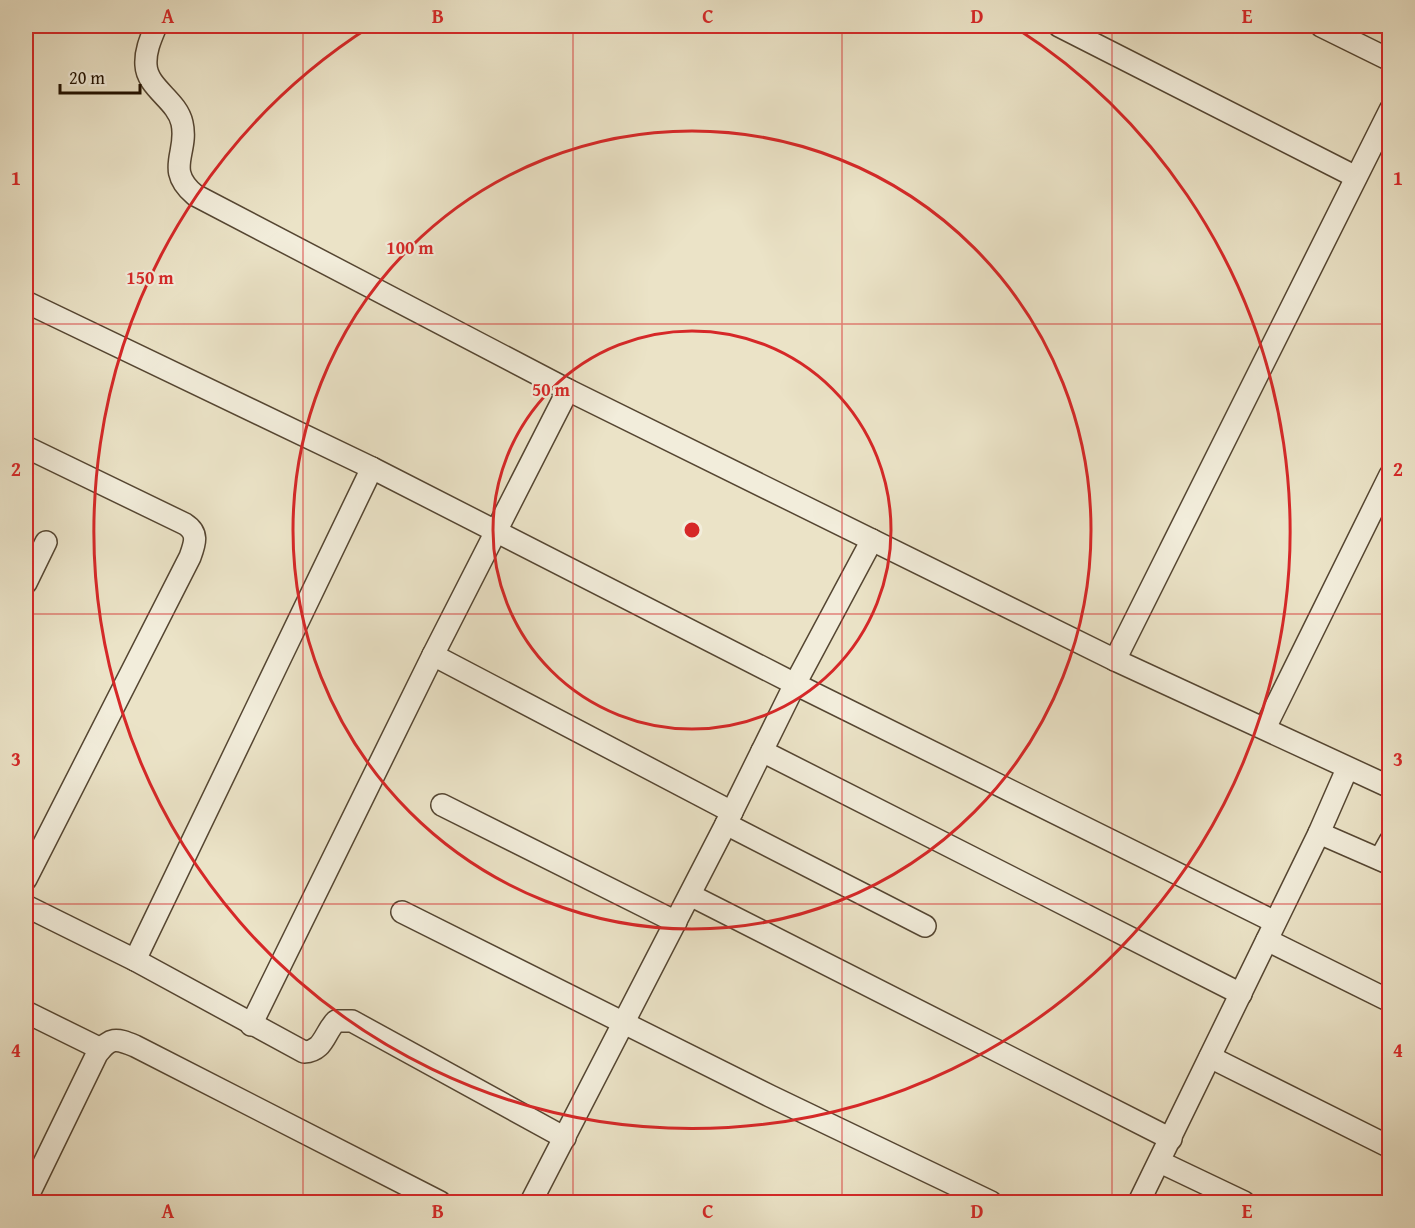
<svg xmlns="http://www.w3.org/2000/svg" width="1415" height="1228" font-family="'Gentium Book Plus',serif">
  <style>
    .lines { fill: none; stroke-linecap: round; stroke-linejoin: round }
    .street-casing { stroke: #554632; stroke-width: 24 }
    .street { stroke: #f2eddb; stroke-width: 21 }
    .grid { fill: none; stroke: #d62828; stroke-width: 1.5; stroke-opacity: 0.55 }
    .ring { fill: none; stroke: #d62828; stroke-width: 3 }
    .centre { fill: #d62828; stroke: #f2eddb; stroke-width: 3 }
    .ring-label { font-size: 18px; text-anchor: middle; font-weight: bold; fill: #d62828; stroke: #f2eddb; stroke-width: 4.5; stroke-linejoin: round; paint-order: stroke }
    .neatline { fill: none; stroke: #d62828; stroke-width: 2 }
    .grid-label { font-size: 20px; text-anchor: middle; font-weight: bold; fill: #d62828 }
  </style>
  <rect width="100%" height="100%" fill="#ebe3c7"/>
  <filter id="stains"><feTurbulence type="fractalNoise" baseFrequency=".00333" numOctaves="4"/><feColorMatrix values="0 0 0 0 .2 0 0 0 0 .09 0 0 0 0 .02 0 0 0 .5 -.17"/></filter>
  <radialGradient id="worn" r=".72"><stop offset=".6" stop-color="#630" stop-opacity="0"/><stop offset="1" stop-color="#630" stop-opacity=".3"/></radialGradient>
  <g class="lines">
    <defs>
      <g id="street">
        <path d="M156,26c-5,12 -11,25 -10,39 1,23 31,35 36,58 7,30 -18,46 13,72l373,195 547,270 275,127"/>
        <path d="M1059,26l297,151"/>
        <path d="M1321,26l69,34"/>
        <path d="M26,302l346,166 423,216 480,238"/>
        <path d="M26,447l159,77c14,9 10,19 5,33l-164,322"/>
        <path d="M26,583l20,-41"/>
        <path d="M433,655l299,157"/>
        <path d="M1115,660l275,-550"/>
        <path d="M1265,728l125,-253"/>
        <path d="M762,751l479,243"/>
        <path d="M442,805l234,117"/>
        <path d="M726,824l199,102"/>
        <path d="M1319,833l71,31"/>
        <path d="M1380,859l10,-18"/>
        <path d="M690,895l481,244"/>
        <path d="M26,906l109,54 169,92c20,-1 20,-19 32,-31h16l213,117"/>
        <path d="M402,912l368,184 221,106"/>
        <path d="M1267,940l123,61"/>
        <path d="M135,960l237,-492"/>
        <path d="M26,1012l75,37"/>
        <path d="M251,1025l182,-370 135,-265"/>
        <path d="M1210,1057l180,90"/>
        <path d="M1160,1162l84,40"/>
        <path d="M26,1200l71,-146c13,-17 19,-16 38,-8l305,156"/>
        <path d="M531,1202l195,-378 69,-140 77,-144"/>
        <path d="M1139,1202l180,-369 28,-64"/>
      </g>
    </defs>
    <use href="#street" class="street-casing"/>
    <use href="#street" class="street"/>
  </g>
  <path class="grid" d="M303,26v1176M573,26v1176M842,26v1176M1112,26v1176M26,324h1364M26,614h1364M26,904h1364"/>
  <g class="ring">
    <circle cx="692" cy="530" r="199"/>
    <circle cx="692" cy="530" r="399"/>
    <path d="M1013 26A598 598 0 1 1 371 26"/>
  </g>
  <circle cx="692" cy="530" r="9" class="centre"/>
  <g class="ring-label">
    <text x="410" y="254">100 m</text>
    <text x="150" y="284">150 m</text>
    <text x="551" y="396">50 m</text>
  </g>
  <rect width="1415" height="1228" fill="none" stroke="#ebe3c7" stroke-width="66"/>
  <path d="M60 84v9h80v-9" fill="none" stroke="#231201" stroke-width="3"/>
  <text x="69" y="84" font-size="18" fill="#231201" stroke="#f2eddb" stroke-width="4.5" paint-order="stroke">20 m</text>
  <rect x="33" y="33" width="1349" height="1162" class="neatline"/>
  <g class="grid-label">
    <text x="168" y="23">A</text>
    <text x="438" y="23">B</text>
    <text x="708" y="23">C</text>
    <text x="977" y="23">D</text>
    <text x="1247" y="23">E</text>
    <text x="16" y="185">1</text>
    <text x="1398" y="185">1</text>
    <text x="16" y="476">2</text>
    <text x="1398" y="476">2</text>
    <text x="16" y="766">3</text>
    <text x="1398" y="766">3</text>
    <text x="16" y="1057">4</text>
    <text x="1398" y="1057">4</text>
    <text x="168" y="1218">A</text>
    <text x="438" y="1218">B</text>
    <text x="708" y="1218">C</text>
    <text x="977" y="1218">D</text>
    <text x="1247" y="1218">E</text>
  </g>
  <rect width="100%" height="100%" filter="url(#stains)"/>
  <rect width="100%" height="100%" fill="url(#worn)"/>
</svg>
